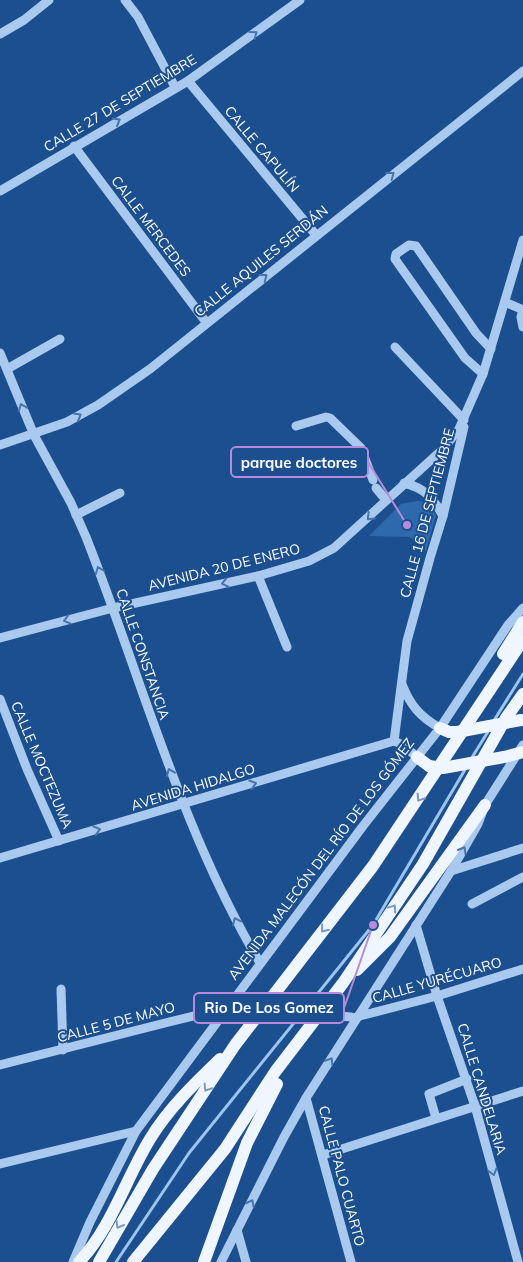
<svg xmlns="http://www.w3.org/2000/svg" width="523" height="1262" font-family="Mulish,sans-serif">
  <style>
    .green { fill: #2e69ad }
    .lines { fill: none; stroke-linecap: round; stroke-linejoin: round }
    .stream { stroke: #9cc4f0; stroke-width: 3 }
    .minor { stroke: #a9c9ee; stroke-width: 9 }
    .major { stroke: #f0f6ff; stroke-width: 12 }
    .minor-bridge { stroke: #a9c9ee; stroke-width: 9 }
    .major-bridge { stroke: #f0f6ff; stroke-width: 12 }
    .oneway { stroke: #4674ac }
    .oneway2 { stroke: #7b9ac1 }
    .labels { text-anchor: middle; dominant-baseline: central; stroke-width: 4; stroke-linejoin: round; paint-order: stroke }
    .street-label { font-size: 14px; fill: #fff; stroke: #1b4f8f }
    .leader { fill: none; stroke: #b68bdc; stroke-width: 2 }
    .callout-dot { fill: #b68bdc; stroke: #1b4f8f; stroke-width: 2 }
    .callout { fill: #1b4f8f; stroke: #b68bdc; stroke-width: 2 }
    .callout-label { font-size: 15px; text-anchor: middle; font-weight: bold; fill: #fff }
  </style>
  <rect width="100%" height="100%" fill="#1b4f8f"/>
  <path class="green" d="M418,501l9,1 9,13 -10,36 -16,-14 -41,-1 32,-32z"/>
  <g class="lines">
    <g class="stream">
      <path d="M493,722l30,-48"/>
      <path d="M471,759l18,-29"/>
      <path d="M116,1262l73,-109 184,-228 93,-157"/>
    </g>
    <g class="minor">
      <path d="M125,0l13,17 37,70"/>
      <path d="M0,34l24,-14 25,-20"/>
      <path d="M188,81l128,154"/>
      <path d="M74,146l132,176"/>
      <path d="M0,191l188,-110 112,-81"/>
      <path d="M505,302l18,8"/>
      <path d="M523,310l-2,7 2,10"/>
      <path d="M395,347l69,73"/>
      <path d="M0,353l34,82 37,68 15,34c56,142 95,293 174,426"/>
      <path d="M7,369l53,-30"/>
      <path d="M483,374l-18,-16 -70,-99 1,-5 13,-9 7,1 60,87 15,16"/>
      <path d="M296,426l30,-9 4,1 31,30 12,32"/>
      <path d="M0,445l67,-23 31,-17 52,-36 373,-298"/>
      <path d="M404,483c21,5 29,15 39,33"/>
      <path d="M376,488l10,12"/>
      <path d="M76,515l44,-22"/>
      <path d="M258,576l29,71"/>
      <path d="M0,638l113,-30 145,-32 51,-15 25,-13 109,-99 16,-20 24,-55 40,-134"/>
      <path d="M402,684c8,21 18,33 38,44"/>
      <path d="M0,699l27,70 32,72"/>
      <path d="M394,741l13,-100 23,-83 13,-42 21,-89"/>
      <path d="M394,741l9,4 14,12"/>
      <path d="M0,858l394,-117"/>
      <path d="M451,871l72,-23"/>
      <path d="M472,904l51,-27"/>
      <path d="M416,925l21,71 38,110 43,156"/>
      <path d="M61,989l2,61"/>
      <path d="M356,1017l81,-21 86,-27"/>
      <path d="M0,1065l169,-43 57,-14h19"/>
      <path d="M306,1098l45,164"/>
      <path d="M436,1118l-7,-24 38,-15"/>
      <path d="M323,1155l200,-64"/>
      <path d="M0,1164l136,-33"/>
      <path d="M237,1230l9,32"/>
      <path d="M73,1262l17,-40 46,-91 227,-305 77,-98 68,-103 15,-17"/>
      <path d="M221,1262l63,-125 22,-39 145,-227 27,-47 7,-19 38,-60"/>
    </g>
    <g class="major">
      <path d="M503,654l20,-32"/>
      <path d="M440,728l9,4h8"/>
      <path d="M417,757l12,9"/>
      <path d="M504,757l19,-5"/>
      <path d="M357,970l33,-33 95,-132"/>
      <path d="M79,1262c33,-35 46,-82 71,-123 18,-30 45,-56 70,-80"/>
      <path d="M99,1262l54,-93 82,-124 138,-179 150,-226"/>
      <path d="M133,1262l92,-113 50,-77 68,-89 80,-119 83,-146 17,-24"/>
      <path d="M204,1262l43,-119 30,-59"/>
    </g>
    <path class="minor-bridge" d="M245,1008l106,9"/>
    <g class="major-bridge">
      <path d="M457,732l64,-12"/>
      <path d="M429,766l14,2 61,-11"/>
    </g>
  </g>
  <defs><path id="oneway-chevron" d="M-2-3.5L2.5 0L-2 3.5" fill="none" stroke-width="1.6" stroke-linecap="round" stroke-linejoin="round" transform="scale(1.25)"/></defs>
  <g class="oneway">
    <use href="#oneway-chevron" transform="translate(254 34) rotate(-36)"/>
    <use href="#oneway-chevron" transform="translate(117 121) rotate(-30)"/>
    <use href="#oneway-chevron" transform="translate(391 175) rotate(-38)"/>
    <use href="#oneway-chevron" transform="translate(264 277) rotate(-38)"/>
    <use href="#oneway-chevron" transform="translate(22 407) rotate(-112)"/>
    <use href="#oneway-chevron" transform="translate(78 416) rotate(-30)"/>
    <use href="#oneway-chevron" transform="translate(370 517) rotate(136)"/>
    <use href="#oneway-chevron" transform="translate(99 570) rotate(-111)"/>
    <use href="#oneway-chevron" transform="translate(225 583) rotate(168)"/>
    <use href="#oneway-chevron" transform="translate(67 620) rotate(165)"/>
    <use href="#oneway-chevron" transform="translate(170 772) rotate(-112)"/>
    <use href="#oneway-chevron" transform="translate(253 784) rotate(-17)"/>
    <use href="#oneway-chevron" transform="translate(97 830) rotate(-16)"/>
    <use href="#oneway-chevron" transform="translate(463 850) rotate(-60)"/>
    <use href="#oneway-chevron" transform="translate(236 921) rotate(-115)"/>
    <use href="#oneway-chevron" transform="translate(330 1061) rotate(-58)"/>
    <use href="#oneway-chevron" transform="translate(493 1172) rotate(75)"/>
    <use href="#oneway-chevron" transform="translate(251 1203) rotate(-63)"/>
  </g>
  <g class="oneway2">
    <use href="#oneway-chevron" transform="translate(420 798) rotate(123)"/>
    <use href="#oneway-chevron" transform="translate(393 908) rotate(-56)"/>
    <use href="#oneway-chevron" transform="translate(324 929) rotate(128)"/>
    <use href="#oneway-chevron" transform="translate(207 1088) rotate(122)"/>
    <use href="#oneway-chevron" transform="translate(119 1225) rotate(120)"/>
  </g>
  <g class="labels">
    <g class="street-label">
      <text transform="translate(120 103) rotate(-31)">CALLE 27 DE SEPTIEMBRE</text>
      <text transform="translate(262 149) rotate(50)">CALLE CAPULÍN</text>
      <text transform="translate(151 226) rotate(53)">CALLE MERCEDES</text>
      <text transform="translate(261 261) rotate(-39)">CALLE AQUILES SERDÁN</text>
      <text transform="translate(427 513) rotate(-75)">CALLE 16 DE SEPTIEMBRE</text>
      <text transform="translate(224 567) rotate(-14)">AVENIDA 20 DE ENERO</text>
      <text transform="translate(143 654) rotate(71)">CALLE CONSTANCIA</text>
      <text transform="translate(42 765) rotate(67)">CALLE MOCTEZUMA</text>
      <text transform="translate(193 787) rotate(-17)">AVENIDA HIDALGO</text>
      <text transform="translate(321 859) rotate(-53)">AVENIDA MALECÓN DEL RÍO DE LOS GÓMEZ</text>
      <text transform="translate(437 980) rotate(-16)">CALLE YURÉCUARO</text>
      <text transform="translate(116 1022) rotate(-15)">CALLE 5 DE MAYO</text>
      <text transform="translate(482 1089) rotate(73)">CALLE CANDELARIA</text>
      <text transform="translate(342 1176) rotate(75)">CALLE PALO CUARTO</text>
    </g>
  </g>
  <path class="leader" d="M407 525L368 462M373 925L344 1008"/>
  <g class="callout-dot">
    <circle cx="407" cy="525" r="5"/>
    <circle cx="373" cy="925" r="5"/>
  </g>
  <g class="callout">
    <rect x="231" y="447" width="137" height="30" rx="5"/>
    <rect x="194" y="993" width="150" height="30" rx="5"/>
  </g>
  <g class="callout-label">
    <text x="299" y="468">parque doctores</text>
    <text x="269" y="1013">Rio De Los Gomez</text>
  </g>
</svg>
